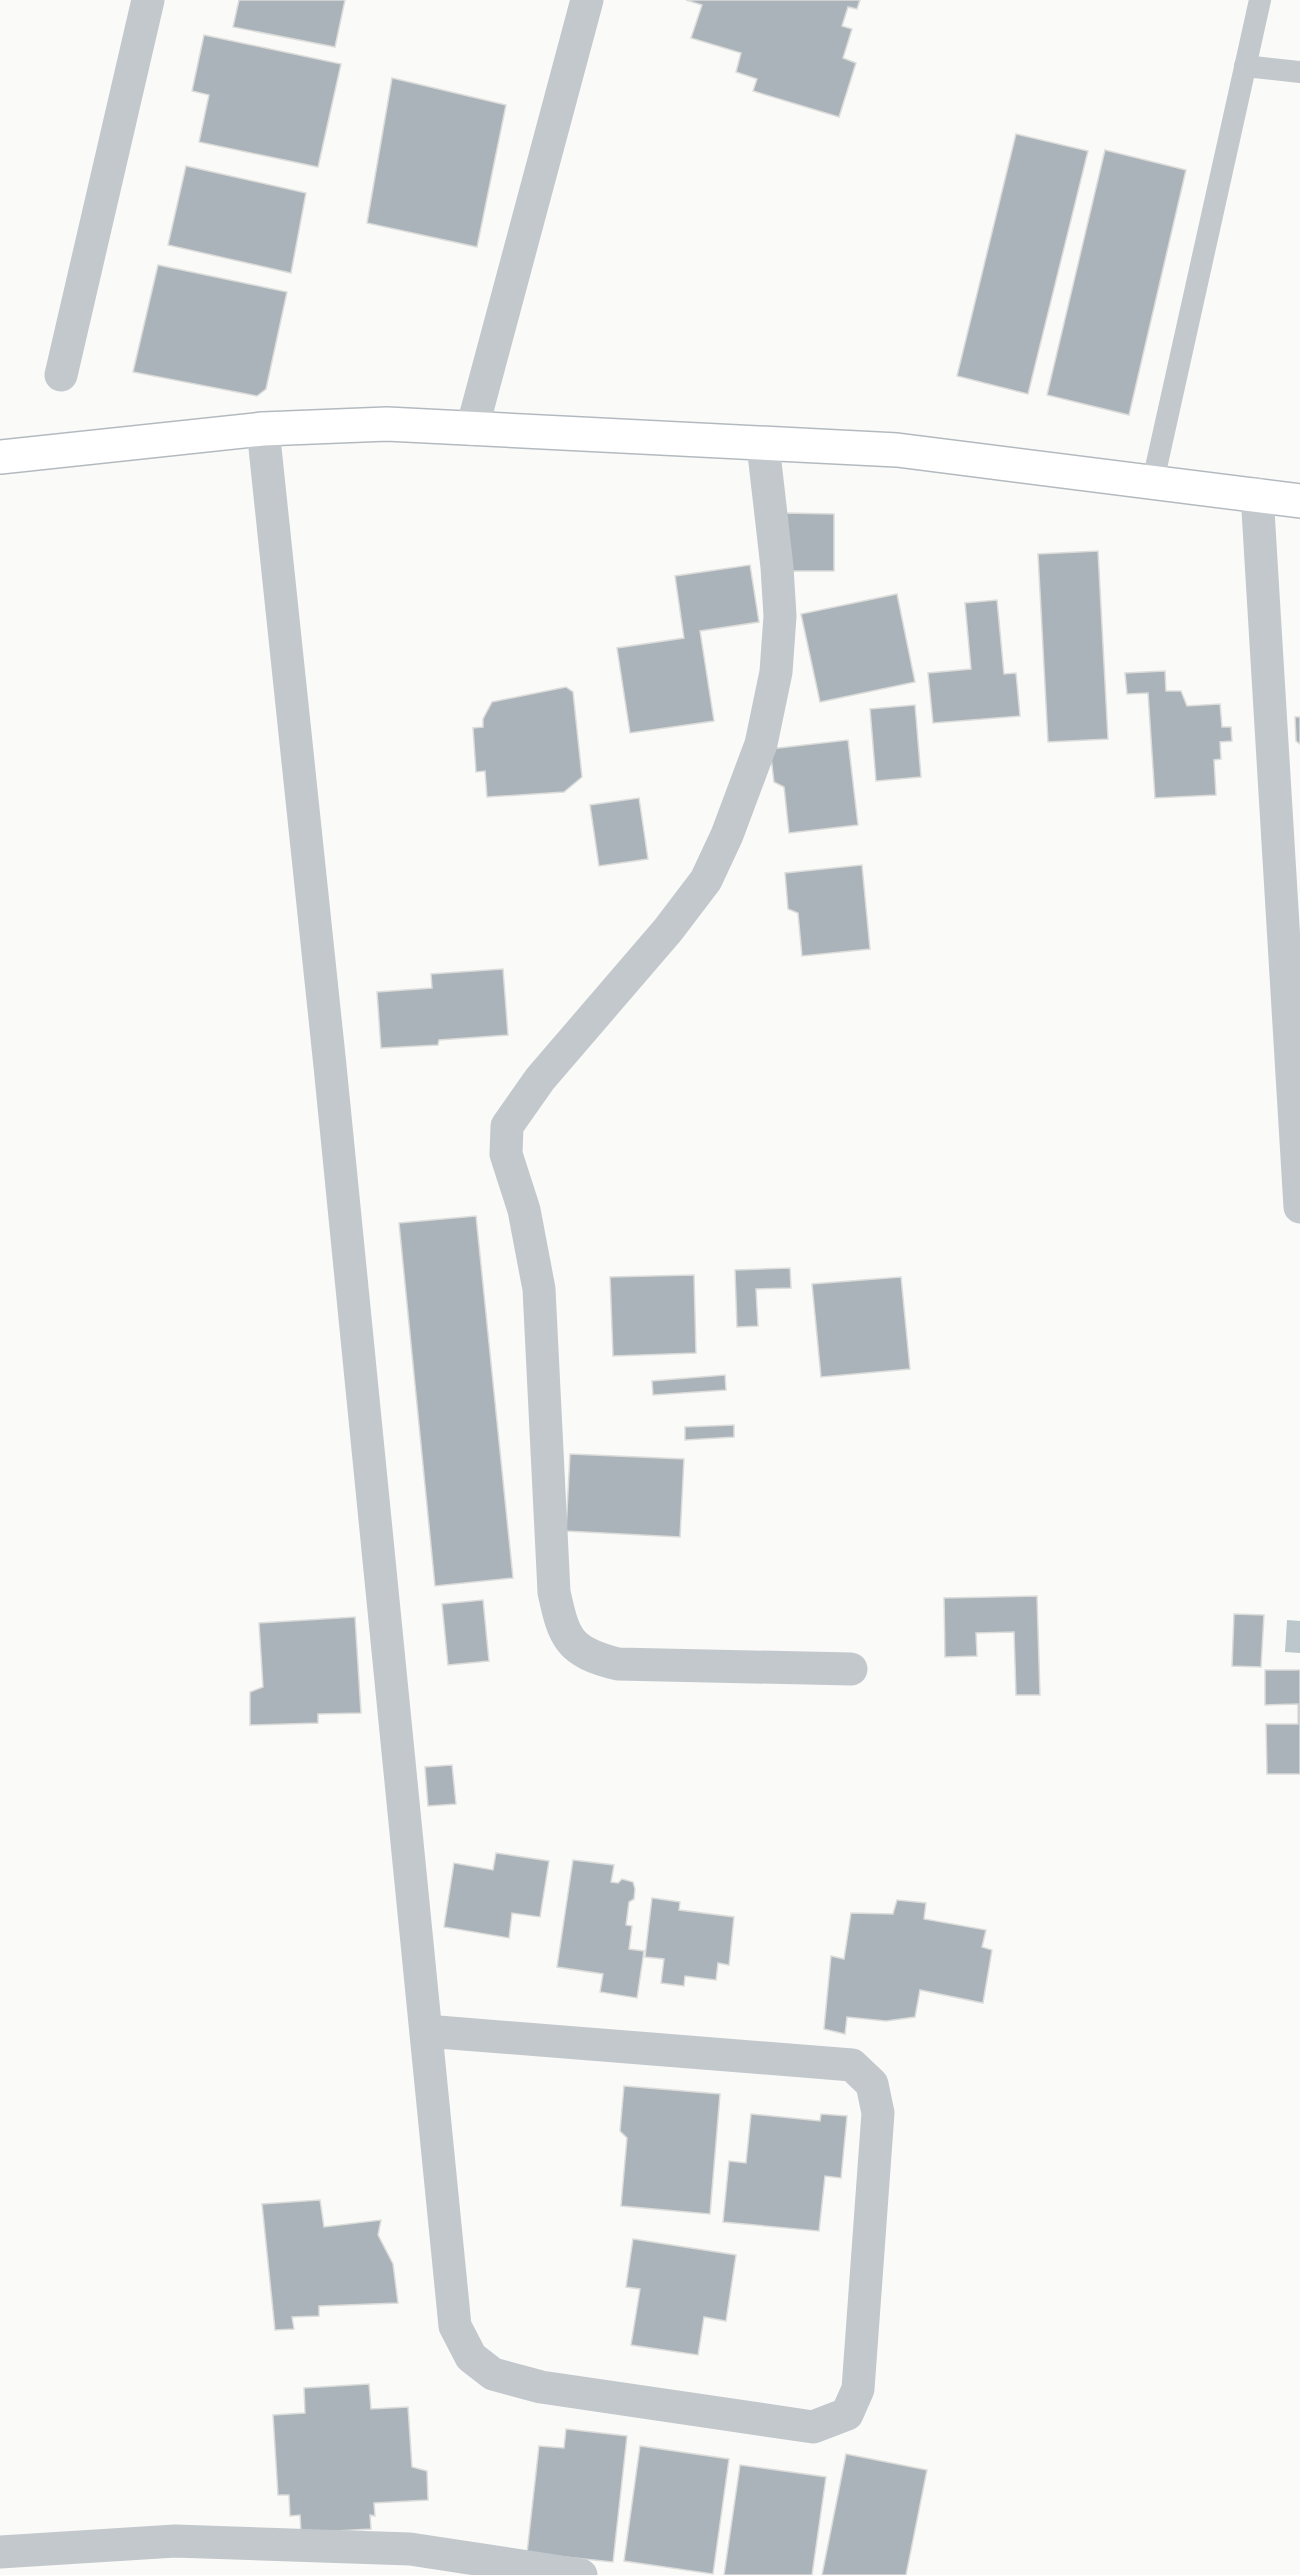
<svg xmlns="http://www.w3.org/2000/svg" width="1300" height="2575" font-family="'Open Sans',sans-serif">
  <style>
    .water { fill: #bbc7cb }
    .building { fill: #aab3b9; stroke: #dcdcda; stroke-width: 1.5 }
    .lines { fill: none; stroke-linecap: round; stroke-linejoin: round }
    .secondary-casing { stroke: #b3babf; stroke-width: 36 }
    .lane { stroke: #c3c8cc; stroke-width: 22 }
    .street { stroke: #c3c8cc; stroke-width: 33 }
    .secondary { stroke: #fff; stroke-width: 33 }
  </style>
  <rect width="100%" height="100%" fill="#fafaf8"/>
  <path class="water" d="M1287,1620l13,1v32l-15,-1z"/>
  <g class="building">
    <path d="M239,0h106l-10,47 -102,-20z"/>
    <path d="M686,0h174l-3,9 -9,-2 -6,19 10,3 -9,29 13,5 -17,54 -86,-26 4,-12 -21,-7 5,-19 -50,-15 11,-33z"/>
    <path d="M204,35l137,29 -23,103 -119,-25 10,-47 -17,-4z"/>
    <path d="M392,78l114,27 -29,142 -110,-24z"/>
    <path d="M1016,134l72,17 -60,243 -71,-18z"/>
    <path d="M1105,150l81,20 -57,245 -82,-20z"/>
    <path d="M186,166l120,27 -15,80 -123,-28z"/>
    <path d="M158,265l129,27 -21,97 -9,7 -124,-24z"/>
    <path d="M785,513l49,1v57h-49z"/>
    <path d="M1098,551l10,188 -60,3 -10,-188z"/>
    <path d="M750,565l9,57 -59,9 14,90 -84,12 -13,-85 67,-10 -9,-62z"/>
    <path d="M897,594l18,88 -95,20 -19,-88z"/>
    <path d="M997,600l7,74 12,-1 4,43 -87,7 -5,-50 43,-4 -6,-66z"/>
    <path d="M1165,671l1,20h15l6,15 33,-2 2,23h9l1,14 -12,1 1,17 -7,1 2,35 -61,3 -7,-105 -21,1 -2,-21z"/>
    <path d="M566,687l7,5 9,85 -18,15 -77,5 -2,-26 -9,1 -3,-44 10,-1v-8l9,-17z"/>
    <path d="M915,705l6,72 -45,4 -6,-72z"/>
    <path d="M1295,717h5v27l-4,-3z"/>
    <path d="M848,740l10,85 -69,8 -5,-46 -10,-5 -4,-33z"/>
    <path d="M639,798l9,61 -49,7 -9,-61z"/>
    <path d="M862,865l8,84 -68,7 -4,-43 -10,-4 -3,-36z"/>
    <path d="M503,969l5,66 -69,5 -1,5 -57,3 -4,-56 55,-4 -1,-14z"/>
    <path d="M476,1216l37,362 -78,8 -36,-363z"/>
    <path d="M790,1268l1,20 -35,1 2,37 -21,1 -2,-57z"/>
    <path d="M694,1275l2,78 -83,3 -3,-79z"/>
    <path d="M901,1277l9,92 -89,8 -9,-93z"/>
    <path d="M725,1375l1,15 -73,5 -1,-14z"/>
    <path d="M734,1425v12l-49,3v-13z"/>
    <path d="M570,1454l114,5 -4,78 -114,-6z"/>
    <path d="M1037,1596l3,99h-24l-2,-63 -38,1 1,23 -32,1 -1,-59z"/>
    <path d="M483,1600l6,61 -41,4 -6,-61z"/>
    <path d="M1234,1614l30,1 -3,52 -29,-1z"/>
    <path d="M355,1617l6,96 -43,1v9l-68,2v-33l13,-5 -4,-64z"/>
    <path d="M1265,1670h35v104h-33l-1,-50h32v-20l-33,1z"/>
    <path d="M452,1765l4,39 -28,2 -3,-39z"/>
    <path d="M496,1853l53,8 -9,56 -28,-4 -3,25 -65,-11 10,-64 39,7z"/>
    <path d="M573,1860l41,5 -3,17 7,1 4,-4 11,3 2,7 -1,10 -5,3 -3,23 6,1 -3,23 15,2 -7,47 -37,-6 3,-18 -46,-7z"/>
    <path d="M652,1898l28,4 -1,8 55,7 -5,48 -11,-2 -2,17 -31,-4 -1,10 -23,-3 3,-24 -19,-2z"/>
    <path d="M897,1900l29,3 -2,16 62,11 -4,17 10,3 -9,53 -63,-13 -5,27 -29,4 -39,-4 -2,17 -21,-5 7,-73 13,3 7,-46 42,1z"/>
    <path d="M624,2086l96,8 -10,120 -89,-8 6,-68 -7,-7z"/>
    <path d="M751,2114l69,7 1,-7 26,2 -6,62 -16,-2 -6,55 -96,-9 6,-61 17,2z"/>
    <path d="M320,2200l4,27 57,-7 -3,15 15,29 5,39 -79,3v10l-27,1 2,12 -19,1 -13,-126z"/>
    <path d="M633,2239l103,16 -10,66 -22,-4 -6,38 -67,-10 9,-56 -14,-2z"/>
    <path d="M369,2384l2,25 37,-2 4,60 15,4 1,29 -54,3 1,13 -5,-1 1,14 -70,4 -1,-18 -10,1 -1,-21h-11l-5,-80 32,-2 -1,-25z"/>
    <path d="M566,2429l61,7 -14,126 -86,-9 12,-107 25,2z"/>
    <path d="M640,2446l89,13 -16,115 -89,-13z"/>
    <path d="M846,2454l81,16 -21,105h-84z"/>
    <path d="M740,2465l86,12 -14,98h-88z"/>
  </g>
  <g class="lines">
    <defs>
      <path id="secondary" d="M0,457l263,-28 124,-5 510,26 403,51"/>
    </defs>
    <use href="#secondary" class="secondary-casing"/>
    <g class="lane">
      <path d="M1245,66l55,6"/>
      <path d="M1153,481l107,-481"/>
    </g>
    <g class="street">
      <path d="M61,375l87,-375"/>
      <path d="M263,429l67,637 125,1260 16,31 22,17 48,13 272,40 34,-13 11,-25 20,-276 -6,-29 -20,-19 -426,-34"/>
      <path d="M472,429l115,-429"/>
      <path d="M763,445l14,122 3,49 -4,56 -15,72 -34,91 -21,45 -38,50 -128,149 -33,47 -1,28 18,56 15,79 15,303c10,47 15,60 64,72l233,5"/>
      <path d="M1257,494l43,713"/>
      <path d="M0,2552l175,-11 235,8 171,26"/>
    </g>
    <use href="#secondary" class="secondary"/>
  </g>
</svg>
